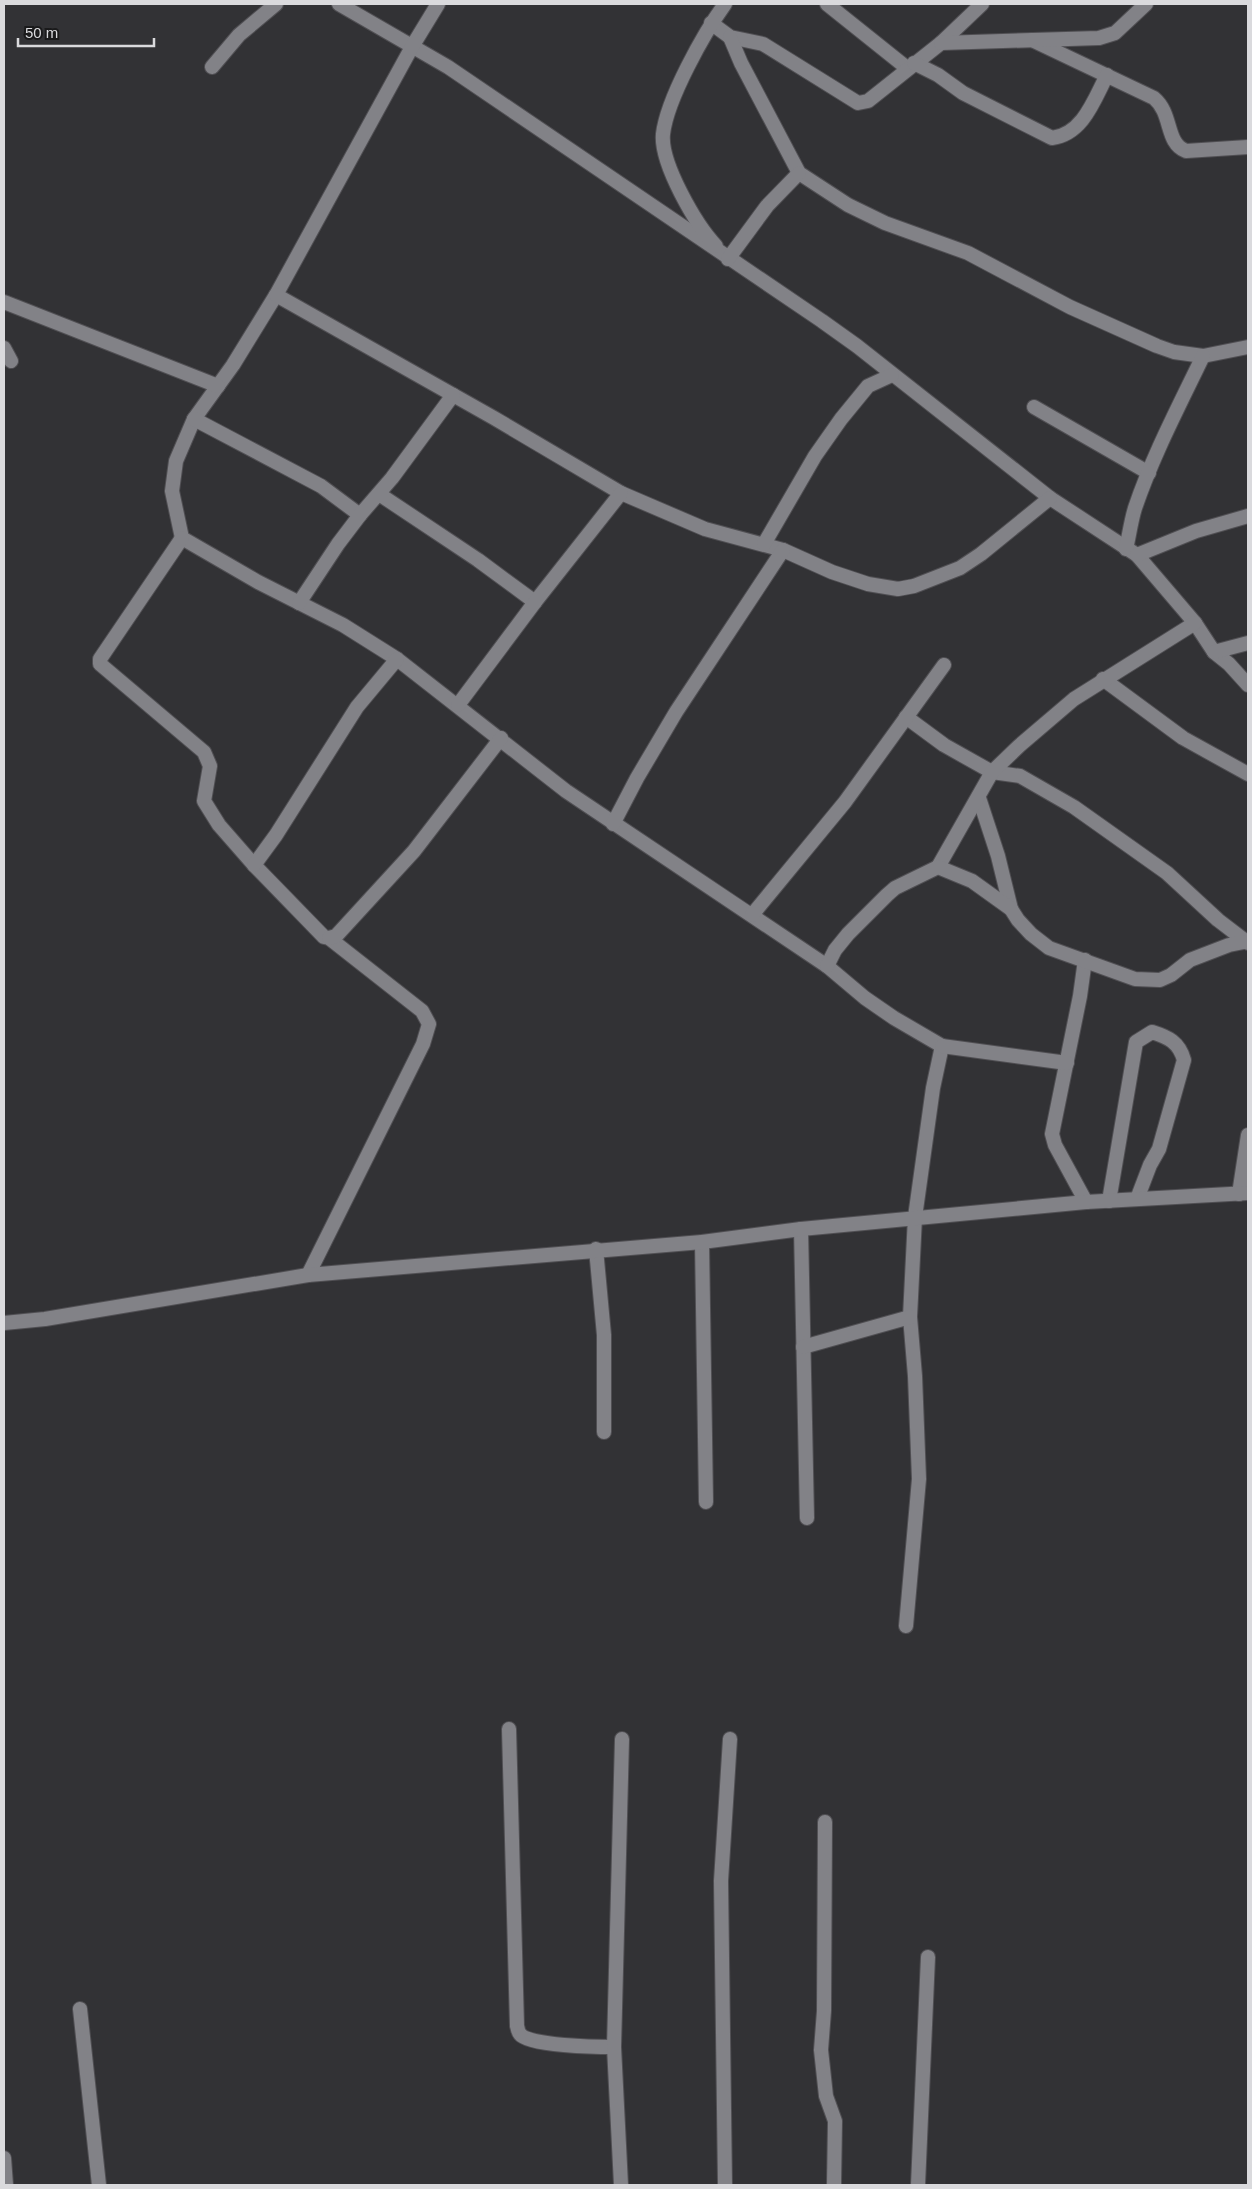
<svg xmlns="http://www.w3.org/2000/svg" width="1252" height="2189" font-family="Arial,sans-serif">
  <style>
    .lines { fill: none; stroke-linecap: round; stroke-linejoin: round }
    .minor-casing { stroke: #504f53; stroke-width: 16 }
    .minor { stroke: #828287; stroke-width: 14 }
  </style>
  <rect width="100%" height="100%" fill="#323235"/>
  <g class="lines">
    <defs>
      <g id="minor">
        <path d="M339,4l109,63 374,254 35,25 193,152 87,57 58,68 19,29 15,12 19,21"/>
        <path d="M438,4l-25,41 -137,250 -43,70 -39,54 -18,42 -4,30 10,47 76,44 85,43 54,34 169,132 261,175 38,32 29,20 48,28 -9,42 -18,129 -5,100 5,59 4,103 -13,147"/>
        <path d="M827,4l80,64"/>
        <path d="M711,23l19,14 33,7 95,59 10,-2 73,-58 41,-39"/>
        <path d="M730,37l11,26 58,110 49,32 37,18 83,30 102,54 87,39 17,6 29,4 45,-9"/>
        <path d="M1032,40l122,58c19,16 11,45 32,53l62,-4"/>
        <path d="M941,43l158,-5 16,-5 31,-29"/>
        <path d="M914,63l24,12 25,18 89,45c31,-4 42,-38 55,-63"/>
        <path d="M212,67l27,-32 37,-31"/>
        <path d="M716,246c-20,-21 -56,-83 -53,-112 4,-35 41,-101 62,-130"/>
        <path d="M728,259l39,-53 32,-33"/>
        <path d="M276,295l218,123 127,75 84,36 78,21 49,22 36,12 30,5 16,-3 46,-18 21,-14 69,-56"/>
        <path d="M4,302l214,84"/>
        <path d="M4,348l7,13"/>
        <path d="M1034,407l115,66"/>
        <path d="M194,419l127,67 39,29"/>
        <path d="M379,494l99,66 57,42"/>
        <path d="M182,538l-82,121v5l104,88 6,14 -6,35 15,24 35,40 70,72 5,1 93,73 7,13 -6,20 -115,231"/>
        <path d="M764,544l51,-88 26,-37 27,-33 24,-11"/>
        <path d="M1126,549c3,-13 5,-28 9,-41 18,-53 44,-102 68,-152"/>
        <path d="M1137,555l59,-24 52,-15"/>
        <path d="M299,603l39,-59 22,-29 32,-37 61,-83"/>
        <path d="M1214,652l34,-9"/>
        <path d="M1103,679l80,59 65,36"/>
        <path d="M458,705l77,-103 86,-109"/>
        <path d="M906,717l38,28 48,27 28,4 54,31 93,66 51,47 30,23"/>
        <path d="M979,798l19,58 13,53"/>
        <path d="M613,824l24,-46 39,-66 107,-162"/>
        <path d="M254,865l22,-30 81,-128 40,-48"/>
        <path d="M938,867l54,-95 27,-26 55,-47 121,-76"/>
        <path d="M752,915l93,-113 99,-137"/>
        <path d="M329,938l7,-2 78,-85 87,-113"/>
        <path d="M1085,960l-5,36 -28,138 3,11 31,57"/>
        <path d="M827,966l8,-16 13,-16 39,-39 8,-7 43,-21 34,14 39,28 7,11 13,14 18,14 86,31 25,1 11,-5 19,-15 39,-15 15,-3"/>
        <path d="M942,1046l125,17"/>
        <path d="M1239,1194l9,-59"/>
        <path d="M1109,1201l27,-159 16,-10c16,5 27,10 32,28l-25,89 -9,16 -13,34"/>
        <path d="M801,1229l6,289"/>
        <path d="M702,1242l4,260"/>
        <path d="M596,1249l8,86v97"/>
        <path d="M4,1323l41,-4 263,-44 394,-33 99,-13 285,-27 162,-9"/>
        <path d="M803,1347l107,-30"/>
        <path d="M509,1729l8,297c1,3 1,6 3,8 8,12 78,13 94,13"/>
        <path d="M825,1822l-1,189 -3,39 5,46 9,25 -1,64"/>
        <path d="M80,2009l19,176"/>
        <path d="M4,2158l2,27"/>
        <path d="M621,2185l-7,-138 8,-308"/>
        <path d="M725,2185l-4,-304 9,-142"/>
        <path d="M918,2185l10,-228"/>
      </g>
    </defs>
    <use href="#minor" class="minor-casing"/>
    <use href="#minor" class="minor"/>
  </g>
  <rect width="1252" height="2189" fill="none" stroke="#dadadd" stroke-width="10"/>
  <path d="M18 38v8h136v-8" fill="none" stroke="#dadadd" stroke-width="2.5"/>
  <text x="25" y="38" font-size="15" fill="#dadadd" stroke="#1a1a1b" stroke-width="4" paint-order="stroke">50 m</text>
</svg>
